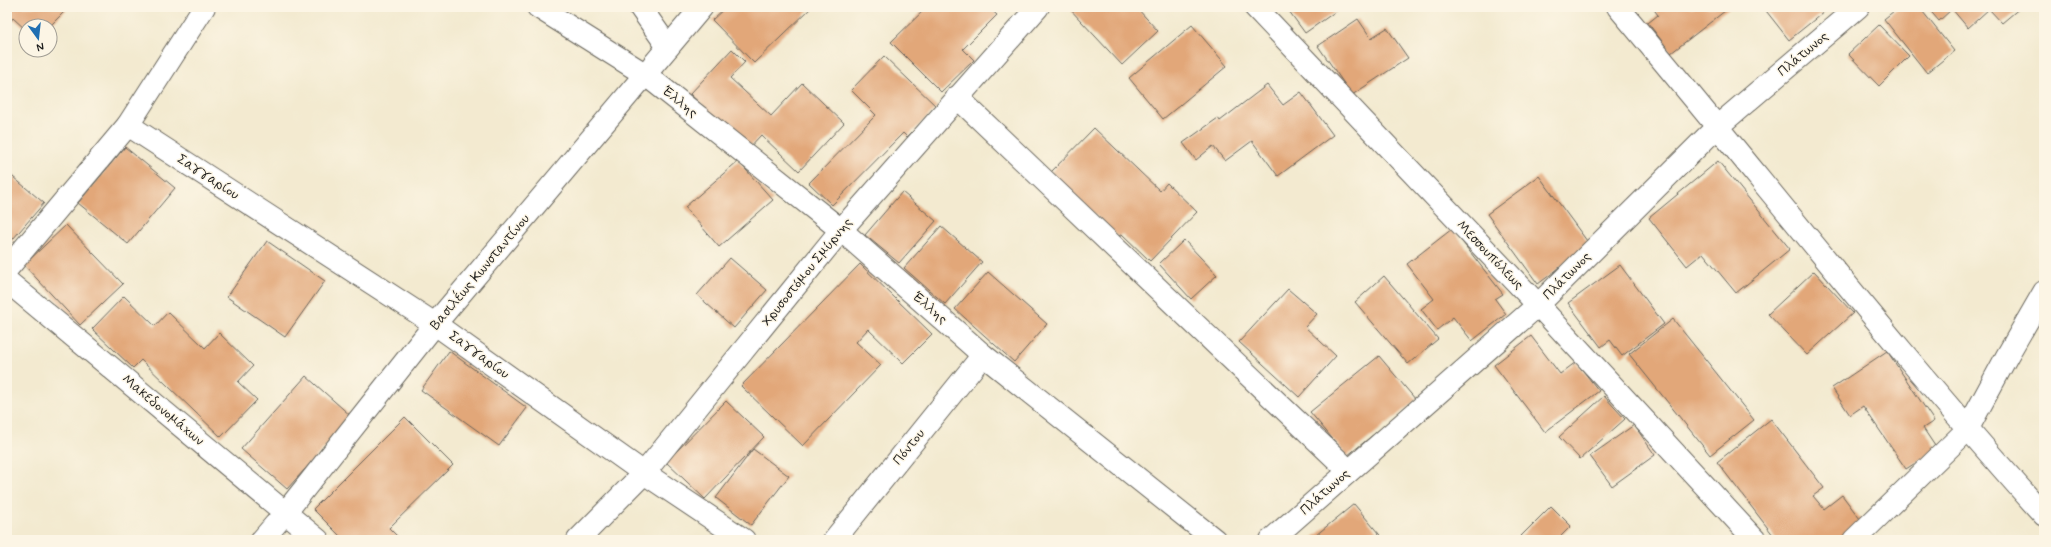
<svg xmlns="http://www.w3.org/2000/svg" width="2051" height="547" font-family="Mynerve,sans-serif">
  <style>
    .building { fill: #e2a779 }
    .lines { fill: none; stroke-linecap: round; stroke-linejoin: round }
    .minor-casing { stroke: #67645b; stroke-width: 24 }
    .tertiary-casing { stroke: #67645b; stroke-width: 24 }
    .minor { stroke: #fff; stroke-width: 22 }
    .tertiary { stroke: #fff; stroke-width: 22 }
    .labels { text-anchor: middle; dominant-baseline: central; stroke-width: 3; stroke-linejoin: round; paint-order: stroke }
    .street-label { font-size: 14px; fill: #1c1c1c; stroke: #fcf5e5 }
  </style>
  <rect width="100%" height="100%" fill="#fcf5e5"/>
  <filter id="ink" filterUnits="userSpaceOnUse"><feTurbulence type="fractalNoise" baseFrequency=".025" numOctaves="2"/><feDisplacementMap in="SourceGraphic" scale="8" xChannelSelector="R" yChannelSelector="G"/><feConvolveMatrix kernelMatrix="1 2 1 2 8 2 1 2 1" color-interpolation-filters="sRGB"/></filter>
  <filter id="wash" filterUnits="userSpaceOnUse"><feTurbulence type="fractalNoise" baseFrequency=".012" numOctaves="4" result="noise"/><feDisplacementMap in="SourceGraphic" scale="16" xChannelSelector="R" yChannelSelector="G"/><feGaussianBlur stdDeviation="0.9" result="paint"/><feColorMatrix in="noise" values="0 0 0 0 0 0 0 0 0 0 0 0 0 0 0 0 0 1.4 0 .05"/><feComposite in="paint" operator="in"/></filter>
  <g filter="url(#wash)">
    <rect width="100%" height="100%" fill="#f3ead0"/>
    <g id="blocks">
      <g class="building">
        <path d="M7,7h62l-19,19h-24v4l-13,-12 -3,4 -3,-3z"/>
        <path d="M726,7h86l-58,56 -42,-43z"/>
        <path d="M927,7h61l9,8 -34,34 11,11 -33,32 -50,-50z"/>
        <path d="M1068,7h68l22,24 -36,34z"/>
        <path d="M1286,7h56l-37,26z"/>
        <path d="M1652,7h78l-59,46 -23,-30 10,-8z"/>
        <path d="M1763,7h67l-41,33z"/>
        <path d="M1899,7h20l35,44 -27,22 -43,-54z"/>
        <path d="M1927,7h94l-19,16 -13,-14 -21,19 -16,-19 -13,12z"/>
        <path d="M1358,19l13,19 16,-10 21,30 -56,37 -34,-49z"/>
        <path d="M1192,25l35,41 -64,53 -34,-41z"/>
        <path d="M1879,25l30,31 -30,30 -31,-32z"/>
        <path d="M732,49l13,13 -15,16 41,38 31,-33 42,40 -45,48 -38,-36 -13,14 -58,-55z"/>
        <path d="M884,56l53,51 -30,30 -4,-4 -71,72 -23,-22 67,-68 -25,-25z"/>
        <path d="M1267,85l16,20 18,-13 32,43 -55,41 -26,-35 -27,20 -12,-15 -17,14 -13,-17 35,-25 2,3z"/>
        <path d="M1094,128l66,63 7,-8 30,29 -47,49 -28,-27 -4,3 -67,-65z"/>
        <path d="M125,147l50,41 -47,56 -50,-41z"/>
        <path d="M738,161l35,39 -54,47 -34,-40z"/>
        <path d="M1718,161l72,88 -54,44 -33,-40 -16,13 -38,-48z"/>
        <path d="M7,172l37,31 -37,43z"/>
        <path d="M1539,176l51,69 -52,39 -51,-70z"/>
        <path d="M902,192l34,29 -37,42 -34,-28z"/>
        <path d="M66,225l57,59 -43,41 -56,-60z"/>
        <path d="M941,226l41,36 -37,42 -41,-36z"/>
        <path d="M1452,229l51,65 -8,5 11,15 -34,27 -19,-24 -16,13 -16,-21 13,-10 -27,-35z"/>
        <path d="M1184,240l33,35 -26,24 -32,-35z"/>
        <path d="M267,241l58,40 -40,56 -58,-40z"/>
        <path d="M730,258l37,32 -33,38 -37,-33z"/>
        <path d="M860,264l72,70 -29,29 -35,-34 -12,13 25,23 -78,81 -62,-60z"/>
        <path d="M1620,265l44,59 -42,32 -12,-16 -9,7 -33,-44z"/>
        <path d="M1814,271l39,42 -46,42 -39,-41z"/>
        <path d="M988,272l59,52 -33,38 -59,-53z"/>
        <path d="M1384,276l54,63 -30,25 -53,-62z"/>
        <path d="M1288,289l29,25 -12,13 31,29 -37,41 -60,-55z"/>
        <path d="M124,296l31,30 13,-14 37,36 14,-15 34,33 -15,16 19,18 -36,37 -80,-77 -8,8 -41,-39z"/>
        <path d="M1673,319l81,101 -44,35 -81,-101z"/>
        <path d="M1531,336l29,38 16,-12 23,29 -54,41 -51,-67z"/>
        <path d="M449,351l78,57 -28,38 -78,-56z"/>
        <path d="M1887,351l47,70 -11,7 14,21 -31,20 -43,-63 -13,9 -18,-27z"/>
        <path d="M1379,356l37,44 -69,56 -37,-44z"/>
        <path d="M306,376l46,41 -65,72 -46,-40z"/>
        <path d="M1604,396l21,23 -45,40 -21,-22z"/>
        <path d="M726,401l38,36 -59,62 -39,-37z"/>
        <path d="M405,417l48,48 -64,63 9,9 -3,3h-51l-31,-31z"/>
        <path d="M1771,419l53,69 -11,8 11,13 18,-14 21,28 -22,17h-64l-60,-78z"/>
        <path d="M1634,425l21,30 -43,31 -22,-30z"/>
        <path d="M753,449l36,27 -38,49 -35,-27z"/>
        <path d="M1354,504l30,36h-74z"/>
        <path d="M1551,506l20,20 -14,14h-32l-4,-4z"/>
      </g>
    </g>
  </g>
  <g filter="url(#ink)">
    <use href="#blocks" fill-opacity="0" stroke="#67645b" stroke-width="1"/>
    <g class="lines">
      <defs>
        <g id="minor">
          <path d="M538,7l108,68 195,155 142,125 232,185"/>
          <path d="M640,7l28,40"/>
          <path d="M1255,7l283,298 217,235"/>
          <path d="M1618,7c142,169 278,344 426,508"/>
          <path d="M957,97l392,374"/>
          <path d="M128,125l307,199 209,149 100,67"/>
          <path d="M7,269l121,-144 76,-118"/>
          <path d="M7,281l311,259"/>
          <path d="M578,540l66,-67 197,-243 197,-223"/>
          <path d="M834,540l149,-185"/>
          <path d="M1271,540l267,-235 180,-179 140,-119"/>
          <path d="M1854,540l113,-110 40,-74 37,-64"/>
        </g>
        <path id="tertiary" d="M262,540l24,-28 149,-188 267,-317"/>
      </defs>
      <use href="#minor" class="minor-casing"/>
      <use href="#tertiary" class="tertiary-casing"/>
      <use href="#minor" class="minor"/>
      <use href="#tertiary" class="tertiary"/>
    </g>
  </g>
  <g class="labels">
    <g class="street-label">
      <text transform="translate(1803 54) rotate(-40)">Πλάτωνος</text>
      <text transform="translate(680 102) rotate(39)">Έλλης</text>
      <text transform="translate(208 177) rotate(33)">Σαγγαρίου</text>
      <text transform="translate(1490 255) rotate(46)">Μεσσουπόλεως</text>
      <text transform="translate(480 272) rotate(-50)">Βασιλέως Κωνσταντίνου</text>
      <text transform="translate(807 272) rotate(-51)">Χρυσοστόμου Σμύρνης</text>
      <text transform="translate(1567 276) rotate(-45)">Πλάτωνος</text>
      <text transform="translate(930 308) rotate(41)">Έλλης</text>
      <text transform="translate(479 355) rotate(36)">Σαγγαρίου</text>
      <text transform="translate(163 410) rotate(40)">Μακεδονομάχων</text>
      <text transform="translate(909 447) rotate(-51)">Πόντου</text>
      <text transform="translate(1325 492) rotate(-42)">Πλάτωνος</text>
    </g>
  </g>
  <rect width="2051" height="547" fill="none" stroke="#fcf5e5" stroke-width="24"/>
  <g transform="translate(38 38) rotate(165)"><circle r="19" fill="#fcf5e5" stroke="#a29e95"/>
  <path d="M0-3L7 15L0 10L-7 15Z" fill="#1f6fb2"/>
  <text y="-6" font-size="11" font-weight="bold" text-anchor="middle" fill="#1c1c1c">N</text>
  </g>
</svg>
